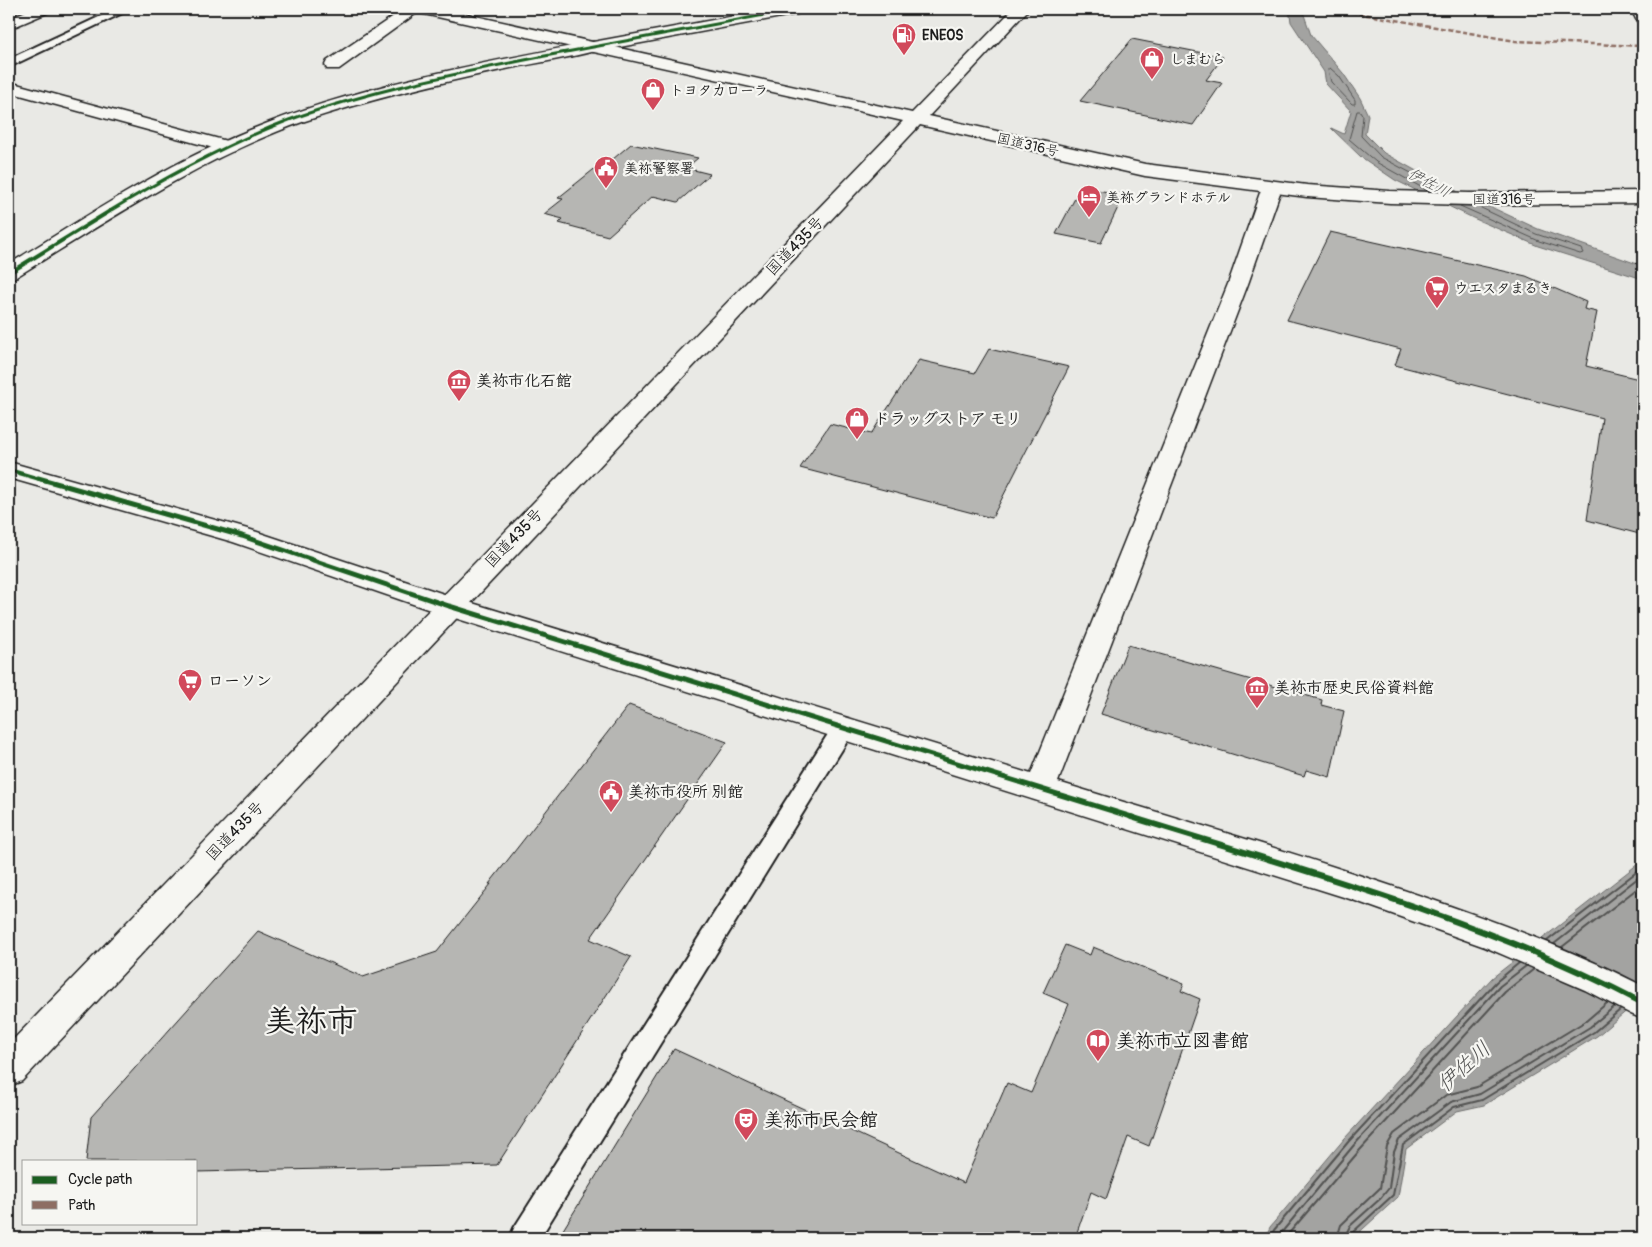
<svg xmlns="http://www.w3.org/2000/svg" width="1652" height="1247" font-family="Pangolin,'Klee One',sans-serif">
  <style>
    .water { fill: #a3a3a1; stroke: #6d6d6c }
    .lines { fill: none; stroke-linecap: round; stroke-linejoin: round }
    .shore-far1 { stroke: #525251; stroke-width: 1 }
    .shore { stroke: #525251; stroke-width: 2 }
    .building { fill: #b6b6b3; stroke: #1c1c1c }
    .lane-casing { stroke: #1c1c1c; stroke-width: 4 }
    .street-casing { stroke: #1c1c1c; stroke-width: 3 }
    .secondary-casing { stroke: #1c1c1c; stroke-width: 3 }
    .highway-casing { stroke: #1c1c1c; stroke-width: 3 }
    .lane { fill: #f6f6f2; fill-rule: evenodd }
    .street { fill: #f6f6f2; fill-rule: evenodd }
    .secondary { fill: #f6f6f2; fill-rule: evenodd }
    .highway { fill: #f6f6f2; fill-rule: evenodd }
    .quiet { stroke: #8d6e63; stroke-width: 2.5; stroke-dasharray: 5 2.5; stroke-linecap: butt }
    .cycleway-far3-casing { stroke: #f6f6f2; stroke-width: 5 }
    .cycleway-far2-casing { stroke: #f6f6f2; stroke-width: 6 }
    .cycleway-far1-casing { stroke: #f6f6f2; stroke-width: 8 }
    .cycleway-casing { stroke: #f6f6f2; stroke-width: 9 }
    .cycleway-far3 { stroke: #1b5e20; stroke-width: 3 }
    .cycleway-far2 { stroke: #1b5e20; stroke-width: 4 }
    .cycleway-far1 { stroke: #1b5e20; stroke-width: 5 }
    .cycleway { stroke: #1b5e20; stroke-width: 6 }
    .labels { text-anchor: middle; dominant-baseline: central; stroke-width: 4.5; stroke-linejoin: round; paint-order: stroke }
    .far-poi-label { font-size: 14px; font-weight: bold; fill: #1c1c1c; stroke: #f6f6f2; text-anchor: start }
    .far-street-label { font-size: 14px; fill: #1c1c1c; stroke: #f6f6f2 }
    .far-water-label { font-size: 15px; font-style: italic; fill: #525251; stroke: #f6f6f2 }
    .street-label { font-size: 16px; fill: #1c1c1c; stroke: #f6f6f2 }
    .poi-label { font-size: 16px; font-weight: bold; fill: #1c1c1c; stroke: #f6f6f2; text-anchor: start }
    .near-poi-label { font-size: 19px; font-weight: bold; fill: #1c1c1c; stroke: #f6f6f2; text-anchor: start }
    .near-water-label { font-size: 21px; font-style: italic; fill: #525251; stroke: #f6f6f2 }
    .near-town-label { font-size: 31px; font-weight: bold; fill: #1c1c1c; stroke: #f6f6f2 }
  </style>
  <rect width="100%" height="100%" fill="#e9e9e5"/>
  <filter id="ink" filterUnits="userSpaceOnUse"><feTurbulence type="fractalNoise" baseFrequency=".02" numOctaves="2"/><feDisplacementMap in="SourceGraphic" scale="10" xChannelSelector="R" yChannelSelector="G"/><feConvolveMatrix kernelMatrix="1 2 1 2 8 2 1 2 1" color-interpolation-filters="sRGB"/></filter>
  <g filter="url(#ink)">
    <g class="water">
      <path d="M1289,9h13l9,26 32,38 17,25 8,17 -3,19 19,19 47,26 107,50 105,37v13l-105,-33 -65,-28 -78,-38 -34,-23 -30,-29 13,6 7,-23 -25,-27 -2,-12 -33,-50z"/>
      <path d="M1643,860v137l-46,39 -113,69 -27,6 -51,38 -8,48 -45,41h-88l5,-11 75,-89 147,-160z"/>
    </g>
    <g class="lines">
      <g class="shore-far1">
        <path d="M1330,68l9,8 16,24v4h-3l-21,-22 -3,-12z"/>
        <path d="M1428,191l-52,-29 -27,-23 8,-28h3l3,5 -2,20 20,21 64,34"/>
        <path d="M1460,206l79,35 41,13 3,-1 -2,-4 -45,-15 -59,-28"/>
      </g>
      <g class="shore">
        <path d="M1547,941l96,-74"/>
        <path d="M1554,944l89,-70"/>
        <path d="M1562,947l81,-63"/>
        <path d="M1270,1238l4,-8 75,-89 147,-159 23,-19"/>
        <path d="M1277,1238l77,-93 146,-159 26,-20"/>
        <path d="M1285,1238l75,-88 145,-158 29,-23"/>
        <path d="M1337,1238l4,-13 39,-37 7,-42 7,-12 52,-39 31,-8 109,-66 21,-18"/>
        <path d="M1344,1238l6,-12 31,-28 8,-10 5,-36 5,-12 52,-38 29,-8 110,-67 24,-20"/>
        <path d="M1351,1238l1,-5 41,-38 10,-50 51,-38 28,-7 112,-68 26,-22"/>
      </g>
    </g>
    <g class="building">
      <path d="M1132,39l91,18 -17,23 16,3 -29,42 -113,-24z"/>
      <path d="M631,144l67,14 -12,10 24,6 -32,28 -25,-6 -45,40 -49,-13 4,-4 -19,-5 19,-15 -5,-1 50,-40 5,1z"/>
      <path d="M1081,187l43,8 -23,48 -45,-9z"/>
      <path d="M1330,232l196,44 60,26 -2,7 13,3 -11,54 57,14v155l-56,-15 15,-102 -207,-53 6,-16 -114,-29z"/>
      <path d="M989,349l80,18 -77,151 -192,-50 30,-44 41,10 48,-74 56,13z"/>
      <path d="M1128,645l194,55 -1,5 23,6 -14,66 -24,-7 -2,6 -203,-62z"/>
      <path d="M629,705l98,37 -137,197 41,18 -134,208 -301,7v-11h-110l5,-44 167,-186 105,46 74,-25 54,-68h-2z"/>
      <path d="M1065,945l25,10 3,-8 91,37 -3,7 19,8 -51,147 -21,-9 -22,62 -15,-7 -16,46h-517l116,-189 290,134 43,-100 24,10 38,-89 -26,-11z"/>
    </g>
    <g class="lines">
      <defs>
        <g id="lane">
          <path d="M116,9h15l-122,58v-8z"/>
          <path d="M843,721l8,2 3,6 -3,6 -311,503h-30l4,-10 321,-505z"/>
        </g>
        <g id="street">
          <path d="M31,9h20l-2,3 -40,17v-11z"/>
          <path d="M404,9h18l-83,60h-12l-2,-4 2,-4z"/>
          <path d="M773,9h32l-2,3 -6,2 -204,38 -6,-2 -2,-3 2,-3 6,-2z"/>
          <path d="M1631,9h12v14l-6,-2z"/>
          <path d="M9,82l225,61 3,4 -3,4 -6,1 -219,-60z"/>
        </g>
        <g id="secondary">
          <path d="M593,42l6,2 2,3 -2,3c-31,8 -62,13 -93,19 -68,14 -135,30 -201,52 -104,37 -196,99 -289,156l-7,2v-15c78,-48 155,-99 241,-134 109,-45 227,-66 343,-88z"/>
          <path d="M1272,181l7,2 3,4 -34,97 -190,498c124,38 249,74 372,117 72,25 145,52 213,87v33l-12,-5 -46,-24 -100,-43 -135,-48 -911,-286 -206,-71 -224,-64v-16l242,68 208,69 572,175 197,-490 34,-97 3,-4z"/>
        </g>
        <path id="highway" d="M416,9h28l468,104 101,-104h16l-100,107 216,48 162,21 83,6 80,2 173,-2v12l-173,2 -80,-2 -83,-6 -162,-21 -225,-51 -898,956 -13,5v-42l894,-923 -479,-107 -6,-2z"/>
      </defs>
      <use href="#lane" class="lane-casing"/>
      <use href="#street" class="street-casing"/>
      <use href="#secondary" class="secondary-casing"/>
      <use href="#highway" class="highway-casing"/>
      <use href="#lane" class="lane"/>
      <use href="#street" class="street"/>
      <use href="#secondary" class="secondary"/>
      <use href="#highway" class="highway"/>
      <path class="quiet" d="M1254,9l85,1 176,31 128,5"/>
      <defs>
        <path id="cycleway-far3" d="M108,212c58,-35 118,-68 181,-92 83,-30 170,-47 256,-64 84,-16 168,-32 252,-47"/>
        <g id="cycleway-far2">
          <path d="M9,273l101,-62"/>
          <path d="M9,470l34,10"/>
        </g>
        <path id="cycleway-far1" d="M38,478l204,58 207,70 686,212"/>
        <path id="cycleway" d="M1131,817c173,54 351,102 512,186"/>
      </defs>
      <use href="#cycleway-far3" class="cycleway-far3-casing"/>
      <use href="#cycleway-far2" class="cycleway-far2-casing"/>
      <use href="#cycleway-far1" class="cycleway-far1-casing"/>
      <use href="#cycleway" class="cycleway-casing"/>
      <use href="#cycleway-far3" class="cycleway-far3"/>
      <use href="#cycleway-far2" class="cycleway-far2"/>
      <use href="#cycleway-far1" class="cycleway-far1"/>
      <use href="#cycleway" class="cycleway"/>
    </g>
  </g>
  <defs>
    <symbol id="fuel-pin" viewBox="-11 -11 22 30"><path d="M0 17L-7.5 6A9.5 9.5 0 1 1 7.5 6Z" fill="#d1495b" stroke="#f6f6f2"/><path d="M-5.5-6h7V0h2V4h1.3V-2.5L3-4.5l.8-.8L6-3V5H2.5V1h-1V6h-7ZM-4.2-4.7v3.2H.2V-4.7Z" fill="#fff"/></symbol>
    <symbol id="shop-pin" viewBox="-11 -11 22 30"><path d="M0 17L-7.5 6A9.5 9.5 0 1 1 7.5 6Z" fill="#d1495b" stroke="#f6f6f2"/><path d="M-5-2.5h2.3a2.7 3.5 0 0 1 5.4 0H5L5.5 6h-11ZM-1.5-2.5h3a1.5 2.3 0 0 0-3 0Z" fill="#fff"/></symbol>
    <symbol id="civic-pin" viewBox="-11 -11 22 30"><path d="M0 17L-7.5 6A9.5 9.5 0 1 1 7.5 6Z" fill="#d1495b" stroke="#f6f6f2"/><path d="M-.6-6.5H3V-4.5H.6V-3L4-1V1h2V6H-6V1h2V-1L-.6-3ZM-1.2 2.5V6h2.4V2.5Z" fill="#fff"/></symbol>
    <symbol id="hotel-pin" viewBox="-11 -11 22 30"><path d="M0 17L-7.5 6A9.5 9.5 0 1 1 7.5 6Z" fill="#d1495b" stroke="#f6f6f2"/><path d="M-6-4.5h1.5V1H6V5H4.5V3h-9V5H-6ZM-4 0a1.8 1.8 0 1 1 3.6 0ZM.5 0V-2.5h3Q6-2.5 6 0Z" fill="#fff"/></symbol>
    <symbol id="supermarket-pin" viewBox="-11 -11 22 30"><path d="M0 17L-7.5 6A9.5 9.5 0 1 1 7.5 6Z" fill="#d1495b" stroke="#f6f6f2"/><path d="M-6-5.5h2.5l.6 2H6L4.5 2H-2.5L-4.4-4H-6ZM-1.5 3.2a1.3 1.3 0 1 0 .1 0ZM3 3.2a1.3 1.3 0 1 0 .1 0Z" fill="#fff"/></symbol>
    <symbol id="museum-pin" viewBox="-11 -11 22 30"><path d="M0 17L-7.5 6A9.5 9.5 0 1 1 7.5 6Z" fill="#d1495b" stroke="#f6f6f2"/><path d="M0-6L6-3V-2H-6V-3ZM-5-1h2V3h-2ZM-1-1h2V3h-2ZM3-1h2V3H3ZM-6 4H6V6H-6Z" fill="#fff"/></symbol>
    <symbol id="library-pin" viewBox="-11 -11 22 30"><path d="M0 17L-7.5 6A9.5 9.5 0 1 1 7.5 6Z" fill="#d1495b" stroke="#f6f6f2"/><path d="M-6-4Q-3-5.5-.7-3.5V5Q-3 3-6 4ZM6-4Q3-5.5 .7-3.5V5Q3 3 6 4Z" fill="#fff"/></symbol>
    <symbol id="theatre-pin" viewBox="-11 -11 22 30"><path d="M0 17L-7.5 6A9.5 9.5 0 1 1 7.5 6Z" fill="#d1495b" stroke="#f6f6f2"/><path d="M-5-5.5Q0-4 5-5.5V0Q5 5 0 6Q-5 5-5 0ZM-3.3-2.5H-1v1.5H-3.3ZM1-2.5H3.3v1.5H1ZM-2.8 1Q0 5.5 2.8 1Z" fill="#fff"/></symbol>
  </defs>
  <g fill-rule="evenodd">
    <use href="#fuel-pin" x="890" y="21" width="28" height="38"/>
    <use href="#shop-pin" x="1138" y="45" width="28" height="38"/>
    <use href="#shop-pin" x="639" y="76" width="28" height="38"/>
    <use href="#civic-pin" x="592" y="154" width="28" height="38"/>
    <use href="#hotel-pin" x="1075" y="183" width="28" height="38"/>
    <use href="#supermarket-pin" x="1423" y="274" width="28" height="38"/>
    <use href="#museum-pin" x="445" y="367" width="28" height="38"/>
    <use href="#shop-pin" x="843" y="405" width="28" height="38"/>
    <use href="#supermarket-pin" x="176" y="667" width="28" height="38"/>
    <use href="#museum-pin" x="1243" y="674" width="28" height="38"/>
    <use href="#civic-pin" x="597" y="778" width="28" height="38"/>
    <use href="#library-pin" x="1084" y="1027" width="28" height="38"/>
    <use href="#theatre-pin" x="732" y="1106" width="28" height="38"/>
  </g>
  <g class="labels">
    <g class="far-poi-label">
      <text x="922" y="35">ENEOS</text>
      <text x="1170" y="59">しまむら</text>
      <text x="670" y="90">トヨタカローラ</text>
      <text x="624" y="168">美祢警察署</text>
      <text x="1106" y="197">美祢グランドホテル</text>
      <text x="1454" y="288">ウエスタまるき</text>
    </g>
    <g class="far-street-label">
      <text transform="translate(1028 145) rotate(13)">国道316号</text>
      <text x="1504" y="199">国道316号</text>
    </g>
    <g class="far-water-label">
      <text transform="translate(1429 183) rotate(28)">伊佐川</text>
    </g>
    <g class="street-label">
      <text transform="translate(795 246) rotate(-46)">国道435号</text>
      <text transform="translate(514 538) rotate(-46)">国道435号</text>
      <text transform="translate(235 831) rotate(-46)">国道435号</text>
    </g>
    <g class="poi-label">
      <text x="476" y="381">美袮市化石館</text>
      <text x="874" y="419">ドラッグストア モリ</text>
      <text x="208" y="681">ローソン</text>
      <text x="1274" y="688">美袮市歴史民俗資料館</text>
      <text x="628" y="792">美祢市役所 別館</text>
    </g>
    <g class="near-poi-label">
      <text x="1116" y="1041">美祢市立図書館</text>
      <text x="764" y="1120">美祢市民会館</text>
    </g>
    <g class="near-water-label">
      <text transform="translate(1464 1067) rotate(-42)">伊佐川</text>
    </g>
    <g class="near-town-label">
      <text x="311" y="1021">美祢市</text>
    </g>
  </g>
  <rect width="1652" height="1247" fill="none" stroke="#f6f6f2" stroke-width="30"/>
  <rect x="15" y="15" width="1622" height="1217" fill="none" stroke="#1c1c1c" stroke-width="2" filter="url(#ink)"/>
  <rect x="22" y="1160" width="175" height="65" fill="#f6f6f2" stroke="#9f9f9c"/>
  <rect x="32" y="1176" width="25" height="8" fill="#1b5e20" stroke="#9f9f9c"/>
  <text x="68" y="1184" font-size="15" fill="#1c1c1c">Cycle path</text>
  <rect x="32" y="1201" width="25" height="8" fill="#8d6e63" stroke="#9f9f9c"/>
  <text x="68" y="1210" font-size="15" fill="#1c1c1c">Path</text>
</svg>
